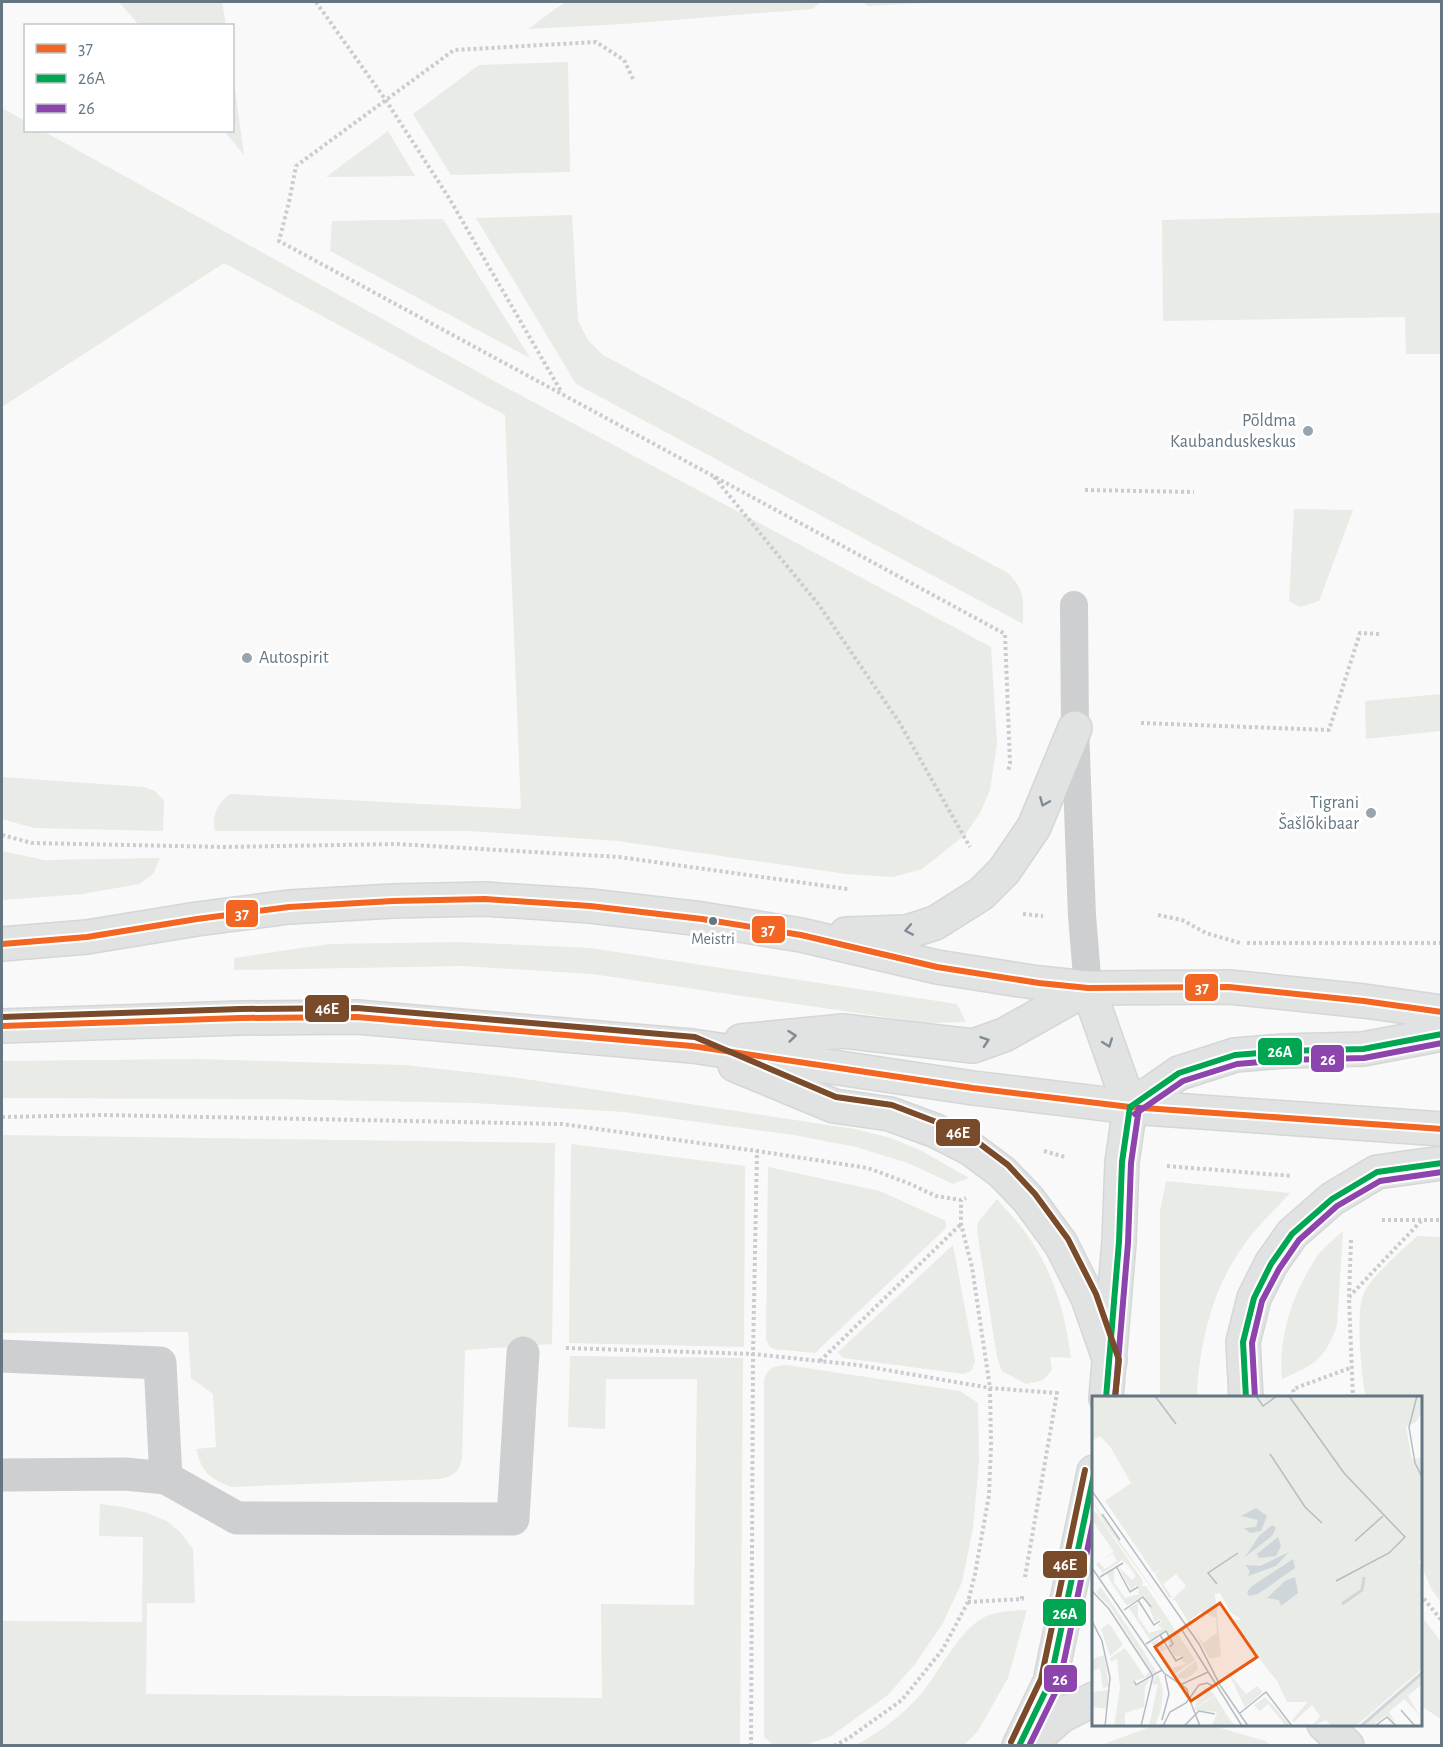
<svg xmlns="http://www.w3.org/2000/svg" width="1443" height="1747" font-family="'Alegreya Sans',sans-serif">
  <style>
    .green { fill: #e8ebe6 }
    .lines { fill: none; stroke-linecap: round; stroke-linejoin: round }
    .secondary-casing { stroke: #d5d6d7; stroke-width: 36 }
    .primary-casing { stroke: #d5d6d7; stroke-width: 36 }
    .path { stroke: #cbcccd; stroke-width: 4; stroke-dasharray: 3 3; stroke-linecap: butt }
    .service { stroke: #cecfd0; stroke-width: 28 }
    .minor { stroke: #cecfd0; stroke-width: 33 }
    .secondary { stroke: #e1e2e2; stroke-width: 33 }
    .primary { stroke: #e1e2e2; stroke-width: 33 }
    .bus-1-casing { stroke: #fff; stroke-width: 10 }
    .bus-2-casing { stroke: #fff; stroke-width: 10 }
    .bus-3-casing { stroke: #fff; stroke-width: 10 }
    .bus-4-casing { stroke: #fff; stroke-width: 10 }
    .bus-1 { stroke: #f26522; stroke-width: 6 }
    .bus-2 { stroke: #00a651; stroke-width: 6 }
    .bus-3 { stroke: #8e44ad; stroke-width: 6 }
    .bus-4 { stroke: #7a4b2a; stroke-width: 6 }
    .oneway { stroke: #7e8c96 }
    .poi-dot { fill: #99a4ac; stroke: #fff; stroke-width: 2 }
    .bus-dot { fill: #657683; stroke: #fff; stroke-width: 2 }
    .labels { text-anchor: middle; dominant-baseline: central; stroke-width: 6; stroke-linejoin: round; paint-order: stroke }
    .bus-label { font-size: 16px; fill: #657683; stroke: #fff }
    .poi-label { font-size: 18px; fill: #657683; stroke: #fff; text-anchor: end }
    .inset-river { fill: none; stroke: #ced6d9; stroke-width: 3 }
    .inset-road { fill: none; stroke: #b5bdc3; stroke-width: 1.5 }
    .view { fill: #e8590c; fill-opacity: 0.15; stroke: #e8590c; stroke-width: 3 }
    .inset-edge { fill: none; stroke: #657683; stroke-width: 3 }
    .line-badge { stroke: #fff; stroke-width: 2 }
    .badge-label { font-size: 16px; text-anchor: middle; font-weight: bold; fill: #fff }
  </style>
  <rect width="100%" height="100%" fill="#f9f9f9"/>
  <g class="green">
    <path d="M119,2h103l4,23h-87z"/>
    <path d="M565,2h255l-7,7 -190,15 -95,5z"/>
    <path d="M864,2h81l-78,4z"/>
    <path d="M568,62l2,110 -119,3 -38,-61 66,-49z"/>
    <path d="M233,75l11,80 -20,-24 8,-1z"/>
    <path d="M2,108l23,13 1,9 17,1 464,257 484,259 6,97 -7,46 -10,23 -15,22 -43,34 -29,8 -47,-3 -228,-33 -149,-10h-254c-3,-15 2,-28 15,-37l291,15 -16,-394 -281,-152 -222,144z"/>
    <path d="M388,131l27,45 -89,1z"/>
    <path d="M1441,213v141h-35l-1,-37 -242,4 -1,-101z"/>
    <path d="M572,215l6,106 10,19 15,15 405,218c18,19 15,27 15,51l-447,-240 -100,-166z"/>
    <path d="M443,219l87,139 -200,-107 2,-30z"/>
    <path d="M1294,509l59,1 -34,91 -19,6 -11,-6z"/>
    <path d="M1441,694v37l-75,8 -1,-38z"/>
    <path d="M2,777l142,10 11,4 9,10 -1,30 -129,-3 -32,-9z"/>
    <path d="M2,851l42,9 116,-2 -7,16 -14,10 -57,10 -80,6z"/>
    <path d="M458,942l132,6 367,56 9,18 -40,1 -334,-49 -129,-8 -229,4v-12l95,-14z"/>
    <path d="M197,1059l208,6 107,12 343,52 36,9 29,12 49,28 -16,6 -45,-21 -52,-16 -62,-12 -170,-23 -150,-9 -201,-4 -271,-1v-37z"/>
    <path d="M2,1135l553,8 -3,201 -87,6 -3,109c-4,14 -8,17 -22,20l-209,8c-22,-9 -29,-15 -35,-38l20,-2 -3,-53 -22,-16 -3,-46 -186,1z"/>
    <path d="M571,1144l174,22 -1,181 -175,-4z"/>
    <path d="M768,1167l112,24 66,30v7l-131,125 -41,-4 -5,-3 -3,-7z"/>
    <path d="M1166,1181l124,12c-15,17 -33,33 -46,52 -32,44 -45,99 -47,152h-37v-186z"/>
    <path d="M997,1199c11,13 24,26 33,40 24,35 36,78 41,119l-21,-1 2,13 -9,10 -17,4 -24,-13 -5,-14 -20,-126 1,-9z"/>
    <path d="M1343,1231l-6,94c-12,35 -23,40 -55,54 -4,-42 11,-86 34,-121 7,-10 18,-19 27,-27z"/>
    <path d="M1417,1236l24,1v365l-9,-12 -11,-25 -1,-167 -54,-1c-5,-20 -10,-83 -3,-102 7,-18 39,-44 54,-59z"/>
    <path d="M953,1245l22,116 -4,10 -7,3 -121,-16 -5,-6z"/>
    <path d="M570,1356l173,2 -3,387h-738v-124l140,1 1,-85 -44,-1 1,-32 23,3 24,6 20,8 13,11 13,17 2,54h-48l-1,91 456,4 -1,-94 93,1 3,-226h-91l-1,50 -37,-2z"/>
    <path d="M786,1365l174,26 18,12 1,58 -6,67 -11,54 -19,41 -28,41 -27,31 -57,41 -26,9h-31l-10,-8v-357c4,-13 10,-14 22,-15z"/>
    <path d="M1027,1610l-19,68 -30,53 -14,14h-108c24,-13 47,-30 65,-51 19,-23 33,-55 57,-73 13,-10 34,-10 49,-11z"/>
    <path d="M1420,1614l21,28v77l-20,-13z"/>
    <path d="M1202,1725h8l55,16 6,4h-170l49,-18z"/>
  </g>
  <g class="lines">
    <defs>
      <g id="secondary">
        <path d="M1106,1398l13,-156 3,-80 8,-55"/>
        <path d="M1246,1398l-3,-56 11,-44 17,-34 21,-30 40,-35 45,-27 65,-9"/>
        <path d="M1324,1724l23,22"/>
        <path d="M1019,1746l31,-64 44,-210"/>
        <path d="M1027,1746l34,-30 33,-17"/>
      </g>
      <g id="primary">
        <path d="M846,934l61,-2 28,-9 46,-29 23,-23 30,-44 41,-99"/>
        <path d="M2,944l85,-7 110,-18 92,-12 104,-6 92,-2 105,7 112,13 99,16 136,32 102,16 49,5 141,-1 135,14 78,11"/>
        <path d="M1088,988l42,119"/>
        <path d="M2,1026l238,-8 117,-1 335,29 281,42 157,19 312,22"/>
        <path d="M741,1041l102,-10 130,15 31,-11 84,-47"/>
        <path d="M735,1065l99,41 56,8 46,17 35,18 31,23 26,27 33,45 27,54 22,63"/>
        <path d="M1130,1107l49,-34 56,-18 48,-4 80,-2 79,-15"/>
      </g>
    </defs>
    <use href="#secondary" class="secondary-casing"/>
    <use href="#primary" class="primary-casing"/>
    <g class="path">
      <path d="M316,2l69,97 64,99 113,195"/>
      <path d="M633,79l-9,-19 -28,-18 -142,8 -158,116 -7,36 -10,39 726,393 5,129 -2,9"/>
      <path d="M714,477l105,128 80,117 71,125"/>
      <path d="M1085,490l109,2"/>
      <path d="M1141,723l188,7 31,-97 21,1"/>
      <path d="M2,835l30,8 191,4 173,-3 223,13 229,32"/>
      <path d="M1023,914l20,2"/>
      <path d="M1158,915l24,5 24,13 34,10"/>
      <path d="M1247,943h195"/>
      <path d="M2,1117l101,-2 459,9 195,27 111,17 40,15 28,13 25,4 5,-2"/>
      <path d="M1044,1151l21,6"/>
      <path d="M1167,1166l125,10"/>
      <path d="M1382,1220h60"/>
      <path d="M1351,1240l-2,58 4,100"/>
      <path d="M1349,1297l73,-77"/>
      <path d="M566,1348l187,6 105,11 132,23 67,5 -32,184"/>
      <path d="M820,1361l141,-137"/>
      <path d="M1295,1398l-2,-9 57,-21"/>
      <path d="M1420,1594l22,27"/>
      <path d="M968,1602l54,-3v-3"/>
      <path d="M751,1746l2,-392 4,-203"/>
      <path d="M834,1746l15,-8 53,-38 41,-51 25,-47 7,-28 14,-79 2,-49 -1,-58 -18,-121 -11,-43v-24"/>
    </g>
    <path class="service" d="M1074,605l1,123 7,188 6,72"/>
    <g class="minor">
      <path d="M2,1356l158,7 6,115"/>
      <path d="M2,1475l123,-1 41,4 71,40 276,1 10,-166"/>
    </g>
    <use href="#secondary" class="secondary"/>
    <use href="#primary" class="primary"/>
    <defs>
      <g id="bus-1">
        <path d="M2,944l85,-7 110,-18 92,-12 104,-6 92,-2 105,7 112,13 99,16 136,32 102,16 49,5 141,-1 135,14 78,11"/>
        <path d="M2,1026l238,-8 117,-1 335,29 281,42 157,19 312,22"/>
      </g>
      <g id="bus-2">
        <path d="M1130,1107l49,-34 56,-18 48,-4 80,-2 79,-15"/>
        <path d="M1106,1398l13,-156 3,-80 8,-55"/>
        <path d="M1246,1398l-3,-56 11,-44 17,-34 21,-30 40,-35 45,-27 65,-9"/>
        <path d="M1019,1746l31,-64 44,-208"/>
      </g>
      <g id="bus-3">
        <path d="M1135,1114l48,-33 54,-17 46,-4 81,-2 78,-15"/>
        <path d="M1115,1398l13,-155 3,-80 8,-55"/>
        <path d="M1255,1398l-3,-55 10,-42 17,-32 20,-29 38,-34 43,-25 62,-9"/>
        <path d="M1029,1746l30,-61 35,-167"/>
      </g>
      <g id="bus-4">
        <path d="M2,1017l238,-8 117,-1 338,29 141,60 56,8 47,18 37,18 32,24 27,29 33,45 28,55 23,66 -4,38"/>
        <path d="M1011,1742l30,-63 44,-209"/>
      </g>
    </defs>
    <use href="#bus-1" class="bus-1-casing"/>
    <use href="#bus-2" class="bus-2-casing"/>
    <use href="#bus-3" class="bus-3-casing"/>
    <use href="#bus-4" class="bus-4-casing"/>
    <use href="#bus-1" class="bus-1"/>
    <use href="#bus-2" class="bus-2"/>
    <use href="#bus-3" class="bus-3"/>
    <use href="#bus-4" class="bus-4"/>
  </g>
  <defs><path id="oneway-chevron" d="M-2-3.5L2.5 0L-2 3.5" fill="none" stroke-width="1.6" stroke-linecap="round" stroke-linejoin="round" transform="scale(1.5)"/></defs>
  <g class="oneway">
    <use href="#oneway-chevron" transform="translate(1044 802) rotate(113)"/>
    <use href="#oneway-chevron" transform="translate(909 930) rotate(169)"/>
    <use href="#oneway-chevron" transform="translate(792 1036) rotate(-6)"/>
    <use href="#oneway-chevron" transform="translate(985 1041) rotate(-19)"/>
    <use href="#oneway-chevron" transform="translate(1108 1043) rotate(70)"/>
  </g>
  <g class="poi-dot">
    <circle cx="1308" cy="431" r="6"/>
    <circle cx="247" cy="658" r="6"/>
    <circle cx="1371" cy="813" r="6"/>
  </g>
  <circle class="bus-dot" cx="713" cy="921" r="5"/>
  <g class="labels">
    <g class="bus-label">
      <text x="713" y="939">Meistri</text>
    </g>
    <g class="poi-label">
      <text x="1296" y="421">Põldma<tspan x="1296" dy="21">Kaubanduskeskus</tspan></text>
      <text x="259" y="658" text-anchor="start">Autospirit</text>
      <text x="1359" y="803">Tigrani<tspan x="1359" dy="21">Šašlõkibaar</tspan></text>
    </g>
  </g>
  <g transform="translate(1092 1396)">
    <rect width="330" height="330" fill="#f9f9f9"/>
    <path d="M0,0h330v17l-7,10 -9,3 6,34 10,-3v101l-4,4 4,5v102l-66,57h-24l-6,-6 -14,6 8,-10 -8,-11 -18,17 -2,-2 16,-18h-21l-10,-21 -45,-57v-5l10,1 -11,-7 -11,-20 -5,1 6,62 -11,3 -15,-27 8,11 14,-10 -1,-15 -15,-6 -11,8 3,10 -18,-30 -4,1 15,-15 -10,-12 -13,10 9,13 -3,1 -14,-24 7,-5 -8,4 -49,-72 26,-18 -20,-35 -11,-12 -8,5zM0,105l71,103 -59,-81zM3,115l48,70 -1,5h4l49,74 -22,15 -22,-33 10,-4 -3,3 9,8 -6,3 11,16 14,-4 -5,-4 3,-2 -2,-3 -6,2 -6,-8 -4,-19 -16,10 -21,-32 9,-5v14l11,16 14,-4 -5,-4 4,-3 -2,-3 -5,3 -11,-27 -17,11 -17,-25 -3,-8 7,-5v14l11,16 15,-4 -5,-3 5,1 -4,-7 -5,5 -13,-24 14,14 4,-4 -9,-12 -5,-4 -19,13 -7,-9 3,-2 6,7 12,-8 -4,-7 -12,6 13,-8 -22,-32zM9,191l36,54 20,32h-5l-41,-65 -15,-16zM17,227l14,22 -13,11 -9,-27zM33,252l20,29 4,-5 2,4 -17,5 1,6 15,-8 -5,7 -1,21 -19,6v13h-11l6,-38 -3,-29 -6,3 -1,-4zM12,259l5,32 -6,1 -3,-20 -8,3v-12zM104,265l2,8 -6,6 -7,4 -10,-2zM136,276l18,22 11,-8 6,6 -18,15zM330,276v12l-14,12 12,20 -16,-17 -15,13 8,14 -10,-11 -15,11h-12zM66,278l5,16 -2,19 -6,17h-6l9,-42 -5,1v-5zM114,291l9,8 -20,13 2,-11zM16,294l-1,19 -15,-2v-15zM123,300l15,24 6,6h-24l5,-14 -24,-2zM173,301l3,3 23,26h-5l-18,-22 -8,7 -6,-6z" fill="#e8ebe6"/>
    <path d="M164,112l11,8 -6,15 -11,2 -6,-5 12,-1 2,-7 -17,-4zM180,129l4,3 -4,8 -27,21 14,-21zM186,141l3,9 -5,10 -17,2 -2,-4zM197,156l-13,14 -28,10 2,-5 -5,-6 15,1zM201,163l2,9 -37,26 -9,2 -2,-4 5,-6zM203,181l3,16 -17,13 -2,-6 -12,-2 18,-17z" fill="#ced6d9"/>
    <path class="inset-river" d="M250,208l20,-14 2,-13M269,330l61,-53"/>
    <path class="inset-road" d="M63,0l21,28M164,0l7,10 14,-10M197,0l55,77 61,64 -16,16 -53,28M325,0l-8,31 6,36 7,14M178,58l35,53 17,16M0,95l107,153 21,41 28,41M10,118l18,26M263,145l28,-25M24,170l14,26 8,-5M0,172l72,105 23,16 2,9M8,181l23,-14M125,188l-9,-11 30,-20M0,195l17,18 44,67 -12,50M46,204l16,25 6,-4M32,214l19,-13 8,10M0,225l10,20 8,37 -5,48M90,234l60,96M68,239l16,26 7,-4M54,248l20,-13 7,13 -4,3M42,285l2,4 26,-15M88,289l28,-13M97,302l11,28M309,314l14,16M148,317l26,-21 26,34M70,324l7,-26 -4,-19M71,330l7,-14 16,-9 13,-18 8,-2 6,3M92,330l15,-15 16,3M283,330l12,-9 9,9"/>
    <path class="view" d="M128,207l37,54 -66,44 -36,-54z"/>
    <rect width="330" height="330" class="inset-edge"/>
  </g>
  <g class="line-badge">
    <rect x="225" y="899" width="34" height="29" rx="6" fill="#f26522"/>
    <rect x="751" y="915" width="35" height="29" rx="6" fill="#f26522"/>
    <rect x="1184" y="973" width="35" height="29" rx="6" fill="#f26522"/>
    <rect x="304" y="994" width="46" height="29" rx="6" fill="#7a4b2a"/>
    <rect x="1257" y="1037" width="46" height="29" rx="6" fill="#00a651"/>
    <rect x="1310" y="1044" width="35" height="29" rx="6" fill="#8e44ad"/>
    <rect x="935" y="1118" width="46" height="29" rx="6" fill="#7a4b2a"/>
    <rect x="1042" y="1550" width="46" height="29" rx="6" fill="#7a4b2a"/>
    <rect x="1042" y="1598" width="45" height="29" rx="6" fill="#00a651"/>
    <rect x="1043" y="1664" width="35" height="29" rx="6" fill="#8e44ad"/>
  </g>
  <g class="badge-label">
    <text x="242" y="919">37</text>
    <text x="768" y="935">37</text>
    <text x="1202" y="993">37</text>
    <text x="327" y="1014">46E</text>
    <text x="1280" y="1057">26A</text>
    <text x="1328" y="1065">26</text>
    <text x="958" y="1138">46E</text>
    <text x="1065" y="1570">46E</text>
    <text x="1065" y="1619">26A</text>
    <text x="1060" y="1685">26</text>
  </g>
  <rect width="1443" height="1747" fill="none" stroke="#657683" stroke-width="6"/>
  <rect x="24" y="24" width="210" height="108" fill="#ffffff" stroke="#c1c8cd" stroke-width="1.5"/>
  <rect x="36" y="44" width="30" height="9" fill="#f26522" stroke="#c1c8cd" stroke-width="1.5"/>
  <text x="78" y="54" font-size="18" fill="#657683">37</text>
  <rect x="36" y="74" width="30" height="9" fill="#00a651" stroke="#c1c8cd" stroke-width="1.5"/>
  <text x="78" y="84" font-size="18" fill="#657683">26A</text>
  <rect x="36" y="104" width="30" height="9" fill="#8e44ad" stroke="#c1c8cd" stroke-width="1.5"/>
  <text x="78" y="114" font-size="18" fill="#657683">26</text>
</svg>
